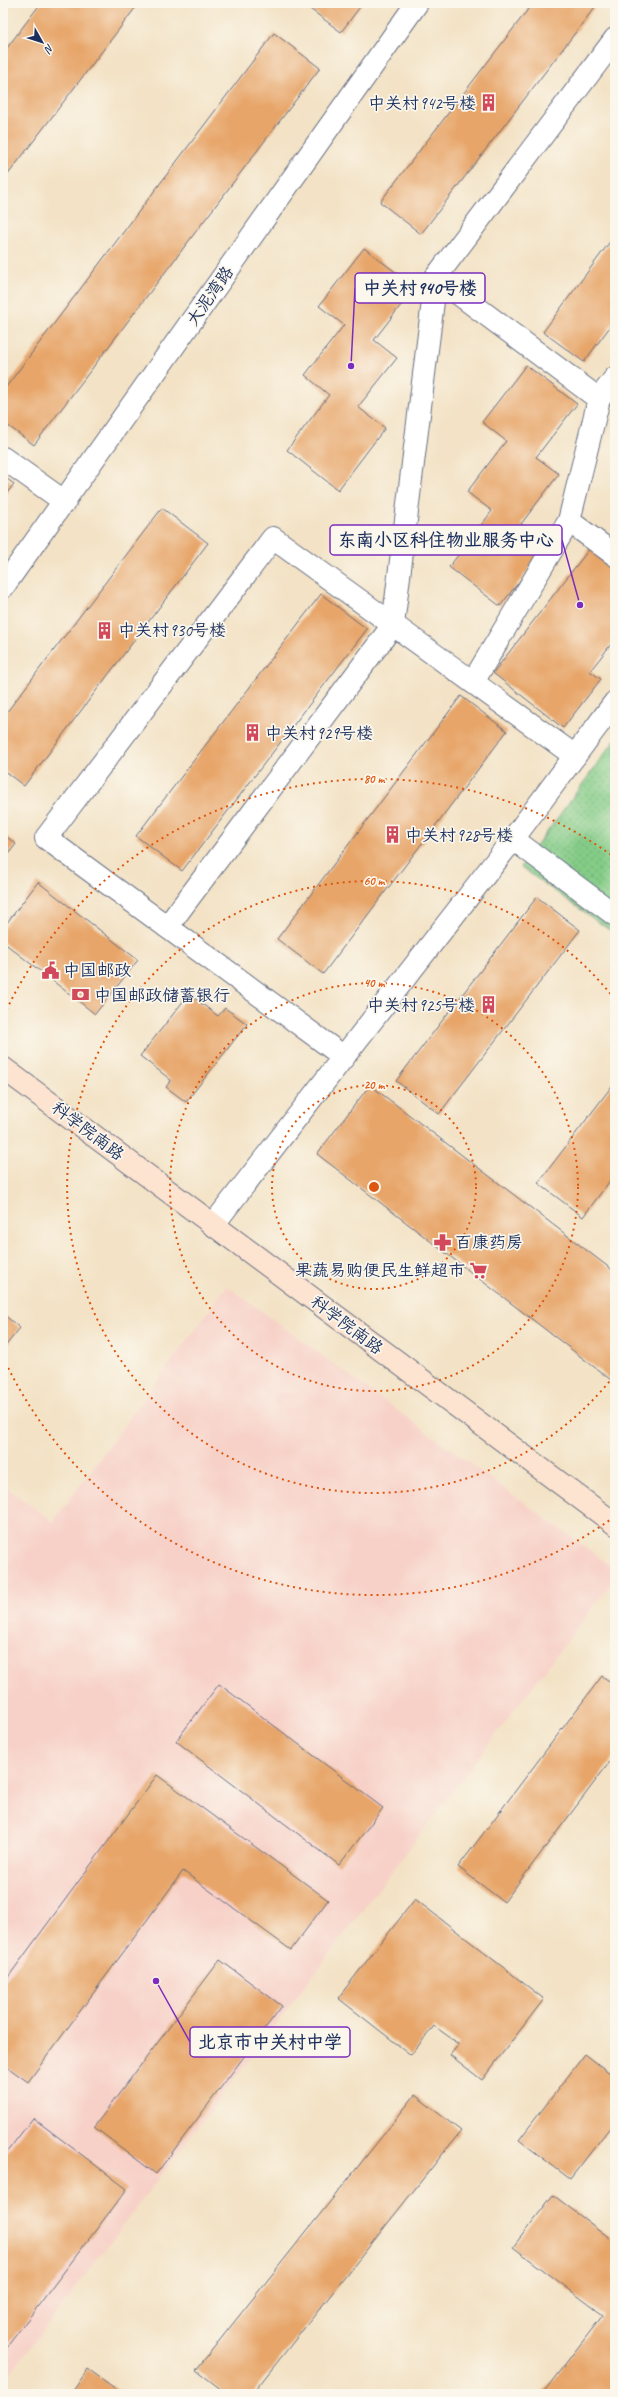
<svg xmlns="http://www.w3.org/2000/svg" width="618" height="2397" font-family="Caveat,'LXGW WenKai TC',sans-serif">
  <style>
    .built { fill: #f7d1c8 }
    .park { fill: url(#park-dots); stroke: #507e72 }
    .building { fill: #e7a569 }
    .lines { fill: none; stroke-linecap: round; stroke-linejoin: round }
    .street-casing { stroke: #676e82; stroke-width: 24 }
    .secondary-casing { stroke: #676e82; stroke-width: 24 }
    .street { stroke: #fff; stroke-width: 22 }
    .secondary { stroke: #fde4d0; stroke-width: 22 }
    .ring { fill: none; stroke: #de5710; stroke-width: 2; stroke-dasharray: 2 4 }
    .labels { text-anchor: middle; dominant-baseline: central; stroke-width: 3.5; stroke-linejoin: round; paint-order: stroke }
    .poi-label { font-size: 17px; fill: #1b2f5e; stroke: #fbf7ec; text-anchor: start }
    .street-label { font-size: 17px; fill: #1b2f5e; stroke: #fbf7ec }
    .centre { fill: #de5710; stroke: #fbf7ec; stroke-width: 2 }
    .ring-label { font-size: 12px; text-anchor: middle; font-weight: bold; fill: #de5710; stroke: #fbf7ec; stroke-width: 3.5; stroke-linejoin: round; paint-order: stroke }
    .leader { fill: none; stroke: #7b2cbf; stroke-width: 1.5 }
    .callout-dot { fill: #7b2cbf; stroke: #fbf7ec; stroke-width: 1.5 }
    .callout { fill: #fbf7ec; stroke: #7b2cbf; stroke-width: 1.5 }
    .callout-label { font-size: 18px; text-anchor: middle; font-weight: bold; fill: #1b2f5e }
  </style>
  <defs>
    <pattern id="park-dots" width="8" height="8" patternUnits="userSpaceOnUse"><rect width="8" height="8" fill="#84cc87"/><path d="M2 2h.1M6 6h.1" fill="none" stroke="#6ba672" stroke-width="1.8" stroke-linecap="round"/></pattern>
  </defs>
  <rect width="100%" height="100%" fill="#fbf7ec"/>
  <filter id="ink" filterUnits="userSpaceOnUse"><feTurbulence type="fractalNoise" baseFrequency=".025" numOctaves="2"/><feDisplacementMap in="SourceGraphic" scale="8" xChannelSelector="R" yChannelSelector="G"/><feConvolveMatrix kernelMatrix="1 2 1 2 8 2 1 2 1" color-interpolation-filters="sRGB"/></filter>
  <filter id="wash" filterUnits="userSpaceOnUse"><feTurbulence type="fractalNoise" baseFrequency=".012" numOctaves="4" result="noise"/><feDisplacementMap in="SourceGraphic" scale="16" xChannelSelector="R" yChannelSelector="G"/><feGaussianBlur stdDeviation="0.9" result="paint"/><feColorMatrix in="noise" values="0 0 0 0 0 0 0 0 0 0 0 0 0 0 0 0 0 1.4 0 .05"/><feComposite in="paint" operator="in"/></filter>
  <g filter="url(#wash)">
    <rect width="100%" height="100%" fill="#f3e2c5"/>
    <path class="built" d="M227,1286l388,283v9l-612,805v-898l50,37z"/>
    <path class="park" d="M615,740v194l-94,-67z"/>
    <g id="blocks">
      <g class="building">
        <path d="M41,3h98l-136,178v-128z"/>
        <path d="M302,3h61l-22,29z"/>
        <path d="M533,3h65l-177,231 -41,-32z"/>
        <path d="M274,33l46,35 -286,377 -31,-23v-31z"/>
        <path d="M615,235v85l-31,42 -41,-30z"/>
        <path d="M364,248l51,39 -41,53 23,18 -39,49 27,21 -47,62 -51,-40 42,-55 -24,-20 39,-50 -25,-19z"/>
        <path d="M526,365l51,39 -41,53 23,17 -38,50 27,21 -48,61 -51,-39 43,-56 -25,-19 39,-51 -24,-19z"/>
        <path d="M3,476l11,8 -11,14z"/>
        <path d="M162,508l46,35 -184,243 -21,-16v-53z"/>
        <path d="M590,548l25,19v78l-3,-2 -22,28 11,8 -38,49 -70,-55z"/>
        <path d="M321,594l46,35 -185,242 -46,-35z"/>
        <path d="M461,696l46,35 -184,243 -46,-35z"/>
        <path d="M3,834l13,10 -13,17z"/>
        <path d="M38,882l100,78 -43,54 -92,-72v-14z"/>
        <path d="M537,897l43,33 -141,184 -43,-33z"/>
        <path d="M189,994l29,22 7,-8 22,16 -61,78 -20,-15 5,-7 -31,-24z"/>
        <path d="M615,1082v92l-32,43 -45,-34z"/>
        <path d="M370,1085l245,187v111l-298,-229z"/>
        <path d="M3,1314l17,14 -17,21z"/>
        <path d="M602,1676l13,9v70l-111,147 -46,-35z"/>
        <path d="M219,1684l164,124 -44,57 -163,-124z"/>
        <path d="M157,1775l171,125 -37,50 -108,-79 -155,211 -25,-18v-80z"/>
        <path d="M415,1899l129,100 -62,81 -32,-25 9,-11 -25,-18 -23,29 -73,-57z"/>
        <path d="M220,1960l62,46 -126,168 -62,-47z"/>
        <path d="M585,2054l30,23v44l-45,58 -51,-39z"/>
        <path d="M415,2095l46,36 -209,263h-25l-31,-24z"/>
        <path d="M33,2118l94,71 -124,163v-195z"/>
        <path d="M553,2195l62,47v152h-73l61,-79 -90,-68z"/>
        <path d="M88,2369l35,25h-52z"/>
      </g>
    </g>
  </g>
  <g filter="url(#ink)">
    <use href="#blocks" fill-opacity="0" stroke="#676e82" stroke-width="1"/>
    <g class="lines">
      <defs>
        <g id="street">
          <path d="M436,277l163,122"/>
          <path d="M3,458l62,44"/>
          <path d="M569,521l46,34"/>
          <path d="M3,587l414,-584"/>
          <path d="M473,682l96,-161 30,-122 16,-21"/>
          <path d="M513,839l102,76"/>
          <path d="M167,927l226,-302 43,-348 179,-238"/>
          <path d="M344,1057l-298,-219 227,-300 302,218"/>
          <path d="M213,1225l300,-386 102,-137"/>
        </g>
        <path id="secondary" d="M3,1068l612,456"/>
      </defs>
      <use href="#street" class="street-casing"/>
      <use href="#secondary" class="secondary-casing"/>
      <use href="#street" class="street"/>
      <use href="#secondary" class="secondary"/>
    </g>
  </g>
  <g class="ring">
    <circle cx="374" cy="1187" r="102"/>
    <circle cx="374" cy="1187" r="204"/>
    <path d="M613 1377A306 306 0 1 1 613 997"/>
    <path d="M614 1517A408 408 0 0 1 4 1359M4 1015A408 408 0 0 1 614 857"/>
  </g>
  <defs>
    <symbol id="building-bare" viewBox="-9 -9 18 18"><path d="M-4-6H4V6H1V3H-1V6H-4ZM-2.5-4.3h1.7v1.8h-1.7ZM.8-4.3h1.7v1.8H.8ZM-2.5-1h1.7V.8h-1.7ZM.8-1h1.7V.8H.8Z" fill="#d1495b" stroke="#fbf7ec" stroke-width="2.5" paint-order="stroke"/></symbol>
    <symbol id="civic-bare" viewBox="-9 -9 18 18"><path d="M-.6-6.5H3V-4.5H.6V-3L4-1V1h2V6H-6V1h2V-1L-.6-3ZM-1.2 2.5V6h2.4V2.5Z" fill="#d1495b" stroke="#fbf7ec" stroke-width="2.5" paint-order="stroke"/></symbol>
    <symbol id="bank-bare" viewBox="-9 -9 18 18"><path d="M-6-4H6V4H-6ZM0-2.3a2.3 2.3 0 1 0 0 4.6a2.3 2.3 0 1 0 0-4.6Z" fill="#d1495b" stroke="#fbf7ec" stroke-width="2.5" paint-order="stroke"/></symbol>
    <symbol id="pharmacy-bare" viewBox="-9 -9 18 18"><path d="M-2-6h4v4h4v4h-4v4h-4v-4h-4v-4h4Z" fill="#d1495b" stroke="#fbf7ec" stroke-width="2.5" paint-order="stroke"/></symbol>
    <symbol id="supermarket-bare" viewBox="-9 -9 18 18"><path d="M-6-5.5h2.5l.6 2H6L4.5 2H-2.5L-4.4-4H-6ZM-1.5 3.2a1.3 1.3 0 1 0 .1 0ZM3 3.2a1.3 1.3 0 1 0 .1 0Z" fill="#d1495b" stroke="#fbf7ec" stroke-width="2.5" paint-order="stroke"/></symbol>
  </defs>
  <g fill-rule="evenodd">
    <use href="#building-bare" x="476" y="90" width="25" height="25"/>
    <use href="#building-bare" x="92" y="618" width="25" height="25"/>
    <use href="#building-bare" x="240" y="720" width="25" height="25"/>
    <use href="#building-bare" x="380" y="822" width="25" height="25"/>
    <use href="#civic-bare" x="38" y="958" width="25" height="25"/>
    <use href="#bank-bare" x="68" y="982" width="25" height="25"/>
    <use href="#building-bare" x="476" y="992" width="25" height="25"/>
    <use href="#pharmacy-bare" x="430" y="1230" width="25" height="25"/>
    <use href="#supermarket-bare" x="466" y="1258" width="25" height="25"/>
  </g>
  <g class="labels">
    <g class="poi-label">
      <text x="476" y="103" text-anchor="end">中关村942号楼</text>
      <text x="118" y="630">中关村930号楼</text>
      <text x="265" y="733">中关村929号楼</text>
      <text x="405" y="835">中关村928号楼</text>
      <text x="63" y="970">中国邮政</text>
      <text x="94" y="995">中国邮政储蓄银行</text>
      <text x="475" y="1005" text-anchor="end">中关村925号楼</text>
      <text x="455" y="1242">百康药房</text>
      <text x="465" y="1270" text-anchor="end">果蔬易购便民生鲜超市</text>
    </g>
    <g class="street-label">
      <text transform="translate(210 296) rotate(-55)">大泥湾路</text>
      <text transform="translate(88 1131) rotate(37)">科学院南路</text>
      <text transform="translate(347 1325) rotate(37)">科学院南路</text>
    </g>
  </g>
  <circle cx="374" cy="1187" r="6" class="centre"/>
  <g class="ring-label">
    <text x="374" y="783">80 m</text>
    <text x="374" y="885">60 m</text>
    <text x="374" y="987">40 m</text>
    <text x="374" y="1089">20 m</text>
  </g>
  <path class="leader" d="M351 366L355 288M580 605L562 540M156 1981L190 2042"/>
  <g class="callout-dot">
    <circle cx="351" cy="366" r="4"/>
    <circle cx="580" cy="605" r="4"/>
    <circle cx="156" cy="1981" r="4"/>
  </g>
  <g class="callout">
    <rect x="355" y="273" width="130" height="30" rx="4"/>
    <rect x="330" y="525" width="232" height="30" rx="4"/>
    <rect x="190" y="2027" width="160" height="30" rx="4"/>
  </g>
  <g class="callout-label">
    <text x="420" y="294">中关村940号楼</text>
    <text x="446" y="546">东南小区科住物业服务中心</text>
    <text x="270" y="2048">北京市中关村中学</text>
  </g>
  <rect width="618" height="2397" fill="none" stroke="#fbf7ec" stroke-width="16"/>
  <g transform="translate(42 42) rotate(129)" stroke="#fbf7ec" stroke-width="3" paint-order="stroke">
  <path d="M0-3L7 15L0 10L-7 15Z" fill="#1b2f5e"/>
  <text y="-6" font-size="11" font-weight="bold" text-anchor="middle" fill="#1b2f5e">N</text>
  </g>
</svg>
